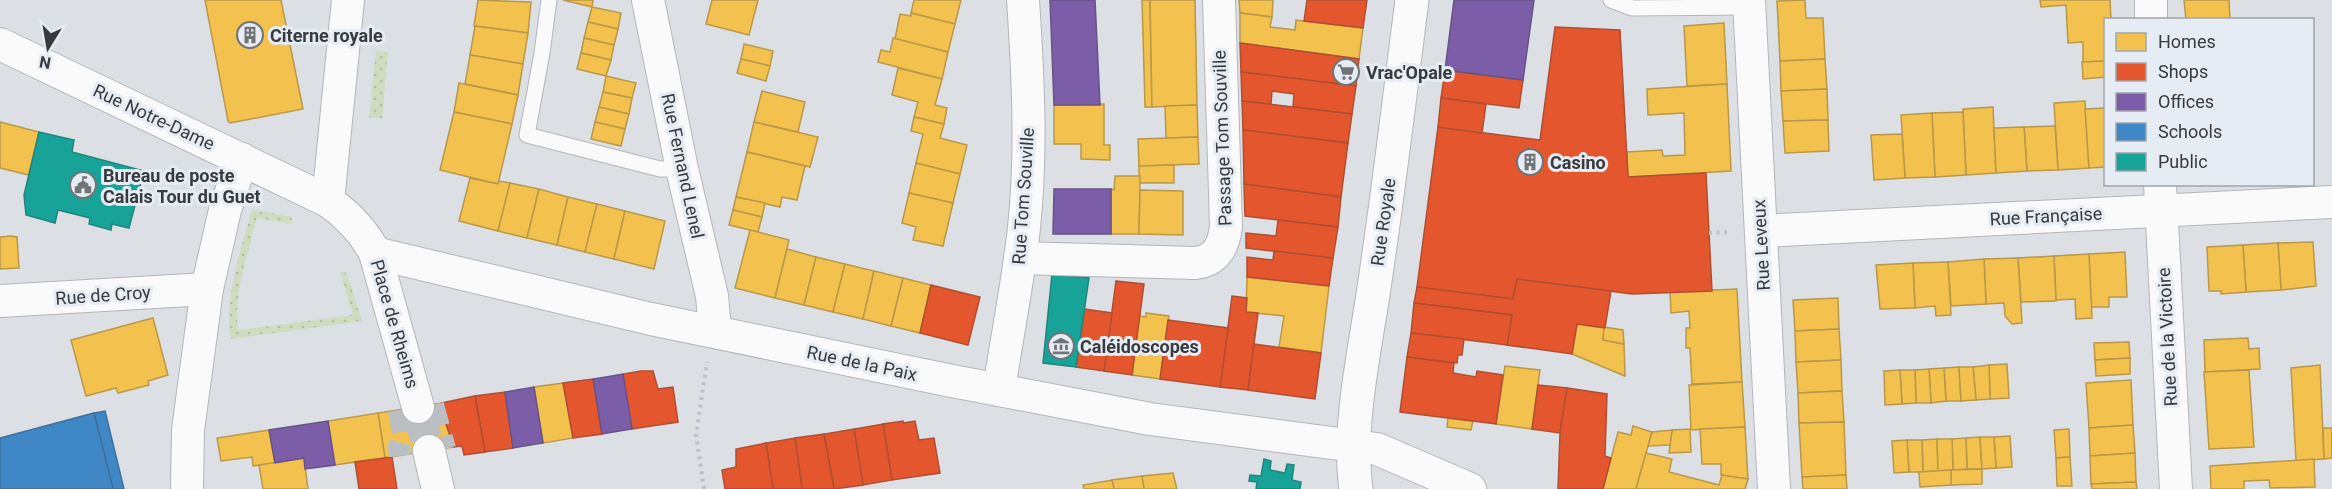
<svg xmlns="http://www.w3.org/2000/svg" width="2332" height="489" font-family="Roboto,sans-serif">
  <style>
    .grass { fill: url(#grass-dots) }
    .homes { fill: #f2c14e; stroke: #ba9849; stroke-width: 1.5 }
    .shops { fill: #e4572e; stroke: #b04e32; stroke-width: 1.5 }
    .offices { fill: #7b5ea7; stroke: #675387; stroke-width: 1.5 }
    .schools { fill: #3f88c5; stroke: #3d719c; stroke-width: 1.5 }
    .public { fill: #17a398; stroke: #21847d; stroke-width: 1.5 }
    .lines { fill: none; stroke-linecap: round; stroke-linejoin: round }
    .pedestrian-tunnel { stroke: #bbbfc3; stroke-width: 22; stroke-dasharray: 22 11; stroke-linecap: butt }
    .minor-tunnel { stroke: #bbbfc3; stroke-width: 32; stroke-dasharray: 32 16; stroke-linecap: butt }
    .service-casing { stroke: #b3b6b9; stroke-width: 17 }
    .minor-casing { stroke: #b3b6b9; stroke-width: 34 }
    .tertiary-casing { stroke: #b3b6b9; stroke-width: 35 }
    .path { stroke: #bec0c1; stroke-width: 4; stroke-dasharray: 3 4.5; stroke-linecap: butt }
    .service { stroke: #fafafb; stroke-width: 15 }
    .minor { stroke: #fafafb; stroke-width: 32 }
    .tertiary { stroke: #fafafb; stroke-width: 33 }
    .labels { text-anchor: middle; dominant-baseline: central; stroke-width: 6; stroke-linejoin: round; paint-order: stroke }
    .poi-label { font-size: 18px; font-weight: bold; fill: #383a3d; stroke: #e6ecf4; text-anchor: start }
    .street-label { font-size: 18px; fill: #383a3d; stroke: #e6ecf4 }
  </style>
  <defs>
    <pattern id="grass-dots" width="8" height="8" patternUnits="userSpaceOnUse" patternTransform="scale(1.5)"><rect width="8" height="8" fill="#d0dbc0"/><path d="M2 2h.1M6 6h.1" fill="none" stroke="#b3bda6" stroke-width="1.8" stroke-linecap="round"/></pattern>
  </defs>
  <rect width="100%" height="100%" fill="#dce0e4"/>
  <g class="grass">
    <path d="M376,51l12,1 -6,67 -13,-1z"/>
    <path d="M252,209l40,8 -1,7 -34,-6c-9,33 -24,79 -19,112l115,-15 -13,-43 7,1 15,48 -131,18c-7,-43 10,-89 21,-130z"/>
  </g>
  <g class="homes">
    <path d="M205,0h76l22,109 -73,14 -2,-2z"/>
    <path d="M478,0l53,2 -3,31 -54,-7z"/>
    <path d="M563,0h30l-1,7z"/>
    <path d="M712,0h46l-9,35 -43,-11z"/>
    <path d="M914,0h47l-6,24 -44,-11z"/>
    <path d="M1142,0h8l2,107h-7z"/>
    <path d="M1150,0h45l2,105 -45,2z"/>
    <path d="M1239,0h34l-1,17 -32,-4z"/>
    <path d="M1805,0l1,18h17l2,41 -45,2 -3,-60z"/>
    <path d="M2040,0h70l1,20h-5v41l-23,1v-20l-15,1 -2,-38 -25,2z"/>
    <path d="M2184,0h45l1,20h-44z"/>
    <path d="M592,7l29,6 -3,16 -30,-7z"/>
    <path d="M911,13l44,11 -7,28 -53,-13 5,-25 11,2z"/>
    <path d="M1240,13l32,4 -2,10 25,3 1,-10 67,8 -4,31 -119,-16z"/>
    <path d="M588,22l30,7 -4,16 -30,-7z"/>
    <path d="M1724,23l3,61 -40,2 -3,-60z"/>
    <path d="M475,26l53,7 -5,31 -53,-9z"/>
    <path d="M584,38l30,7 -3,15 -30,-7z"/>
    <path d="M893,38l55,14 -6,27 -64,-17 3,-12 9,2z"/>
    <path d="M744,44l29,7 -3,15 -29,-7z"/>
    <path d="M581,53l30,7 -5,16 -29,-7z"/>
    <path d="M470,55l53,9 -5,31 -53,-11z"/>
    <path d="M741,59l29,7 -4,15 -29,-8z"/>
    <path d="M1825,59l2,30 -46,2 -1,-30z"/>
    <path d="M2106,61v16l-23,2 -1,-17z"/>
    <path d="M898,68l44,11 -7,26 12,3 -3,16 -30,-7 4,-15 -26,-7z"/>
    <path d="M606,76l30,7 -4,15 -29,-6z"/>
    <path d="M459,83l59,12 -6,29 -58,-12z"/>
    <path d="M1727,84l4,87 -103,6 -1,-25 35,-2 1,6 22,-1 -1,-42 -36,2 -1,-26z"/>
    <path d="M1827,89l1,31 -45,1 -2,-30z"/>
    <path d="M762,91l43,11 -7,30 -44,-10z"/>
    <path d="M603,92l29,6 -3,16 -30,-7z"/>
    <path d="M2085,101l4,67 -31,2 -4,-67z"/>
    <path d="M1104,104v41h6v15l-29,-1v-15h-27v-39z"/>
    <path d="M1197,105l1,32 -32,1 -1,-32z"/>
    <path d="M599,107l30,7 -4,15 -30,-7z"/>
    <path d="M1993,107l3,66 -30,2 -3,-66z"/>
    <path d="M2106,108v59l-17,1 -4,-59z"/>
    <path d="M454,112l58,12 -14,60 -58,-14z"/>
    <path d="M1963,112l3,63 -31,2 -3,-64z"/>
    <path d="M1932,113l3,64 -30,1 -4,-63z"/>
    <path d="M914,117l30,7 -4,14 27,7 -7,29 -44,-11 7,-29 -12,-3z"/>
    <path d="M1828,120l1,31 -44,2 -2,-32z"/>
    <path d="M0,122l39,10 -10,43 -29,-7z"/>
    <path d="M595,122l30,7 -4,17 -30,-7z"/>
    <path d="M754,122l64,15 -8,30 -63,-15z"/>
    <path d="M2055,126l3,44 -31,1 -3,-44z"/>
    <path d="M2024,127l3,44 -31,2 -2,-45z"/>
    <path d="M1902,134l3,44 -31,2 -3,-45z"/>
    <path d="M1198,137l1,27 -60,2 -1,-27z"/>
    <path d="M747,152l58,14 -8,34 -15,-3 -2,10 -44,-10z"/>
    <path d="M916,163l44,11 -7,29 -44,-10z"/>
    <path d="M1174,165v18h-35v-17z"/>
    <path d="M1115,176h25l-1,58h-28v-45l3,1z"/>
    <path d="M470,178l28,6 1,-3 11,2 -12,48 -39,-10z"/>
    <path d="M510,183l29,6 -12,49 -29,-7z"/>
    <path d="M539,189l29,8 -11,48 -30,-7z"/>
    <path d="M1140,190l43,1v44l-44,-1z"/>
    <path d="M909,193l44,10 -10,43 -30,-6 3,-13 -14,-4z"/>
    <path d="M568,197l29,7 -12,48 -28,-7z"/>
    <path d="M736,197l29,6 -3,14 -29,-7z"/>
    <path d="M597,204l28,7 -11,48 -29,-7z"/>
    <path d="M733,210l29,7 -4,15 -29,-7z"/>
    <path d="M625,211l40,10 -11,48 -40,-10z"/>
    <path d="M750,230l39,10 -14,58 -40,-10z"/>
    <path d="M11,236l6,1 2,31 -19,1v-32z"/>
    <path d="M2313,242l3,44 -35,4 -3,-47z"/>
    <path d="M2278,243l3,47 -35,2 -3,-47z"/>
    <path d="M2243,245l3,47 -25,2v-3h-12l-2,-44z"/>
    <path d="M787,249l29,8 -12,48 -29,-7z"/>
    <path d="M2125,252l2,45h-18v10h-18l-2,-53z"/>
    <path d="M2089,254l3,64 -16,1 -1,-20 -19,1 -2,-44z"/>
    <path d="M2054,256l2,45 -35,1 -3,-44z"/>
    <path d="M816,257l29,7 -12,48 -29,-7z"/>
    <path d="M2018,258l4,65 -10,1 -7,-8 -1,-13 -18,1 -2,-45z"/>
    <path d="M1984,259l2,45 -35,2 -3,-44z"/>
    <path d="M1948,262l3,53 -15,1 -1,-10 -20,2 -2,-45z"/>
    <path d="M1913,263l2,45 -35,1 -4,-44z"/>
    <path d="M845,264l29,7 -11,48 -30,-7z"/>
    <path d="M874,271l29,7 -12,48 -28,-7z"/>
    <path d="M1247,277l82,9 -8,67 -42,-6 5,-31 -38,-4z"/>
    <path d="M903,278l28,7 -11,48 -29,-7z"/>
    <path d="M1737,289l5,93 -50,2 -2,-36h-4v-20h4l-1,-17 -18,2 -1,-21z"/>
    <path d="M1838,298l1,31 -44,2 -2,-31z"/>
    <path d="M1146,313l23,3 -9,63 -28,-4 7,-59 7,1z"/>
    <path d="M153,318l15,57 -20,6 1,4 -31,8 -2,-5 -30,8 -15,-56z"/>
    <path d="M1577,324l28,4 -2,12 21,4 1,32 -53,-22z"/>
    <path d="M1604,327l19,3 1,14 -21,-4z"/>
    <path d="M1839,329l2,31 -45,2 -1,-31z"/>
    <path d="M2248,338l1,11 10,-1 1,21 -55,3 -1,-32z"/>
    <path d="M2129,342l1,16 -35,2 -1,-17z"/>
    <path d="M2130,358v16l-34,2 -1,-16z"/>
    <path d="M1841,360l1,31 -44,2 -2,-31z"/>
    <path d="M2007,364l2,34 -19,1 -1,-34z"/>
    <path d="M1989,365l1,34 -14,1 -3,-33z"/>
    <path d="M2320,365l4,94 -28,2 -5,-93z"/>
    <path d="M1505,366l35,4 -8,59 -36,-5z"/>
    <path d="M1959,367l2,34h-15l-2,-33z"/>
    <path d="M1959,367h14l3,33 -15,1z"/>
    <path d="M1944,368l2,33 -15,2 -2,-34z"/>
    <path d="M1929,369l2,34h-15l-1,-33z"/>
    <path d="M1900,370h15l1,33 -14,1z"/>
    <path d="M1900,370l2,34 -17,1 -1,-34z"/>
    <path d="M2249,370l5,77 -45,2 -5,-77z"/>
    <path d="M2131,380l2,45 -44,3 -3,-45z"/>
    <path d="M1742,382l3,45 -54,3 -2,-45z"/>
    <path d="M563,383l10,55 -30,5 -9,-56z"/>
    <path d="M1842,391l2,31 -45,1 -1,-30z"/>
    <path d="M441,403l5,21 8,23 -69,11 -7,-45z"/>
    <path d="M378,413l7,45 -50,7 -7,-44z"/>
    <path d="M1448,418l25,3 -2,9 -24,-3z"/>
    <path d="M1844,422l2,53 -44,2 -3,-54z"/>
    <path d="M2133,425l2,28 -45,3 -1,-28z"/>
    <path d="M1633,426l19,6 -16,57h-33l15,-57 13,3z"/>
    <path d="M1745,427l3,52 -27,-4v-11h-19l-2,-35z"/>
    <path d="M2323,428h9v30l-8,1z"/>
    <path d="M1690,429l1,23 -22,1 3,-23z"/>
    <path d="M2069,429l1,28 -14,1 -2,-28z"/>
    <path d="M269,430l6,33 -22,3 -1,-9 -31,4 -4,-23z"/>
    <path d="M1672,430l-2,15 -22,1 4,-14z"/>
    <path d="M2010,436l2,31 -16,1 -2,-31z"/>
    <path d="M1980,437l2,32h-15l-1,-31z"/>
    <path d="M1980,437h14l2,31 -14,1z"/>
    <path d="M1966,438l1,31 -14,1 -1,-31z"/>
    <path d="M1937,439l1,32 -15,1 -1,-32z"/>
    <path d="M1937,439h15l1,31 -15,1z"/>
    <path d="M1907,440h15l1,32h-14z"/>
    <path d="M1907,440l2,32 -15,1 -2,-32z"/>
    <path d="M1646,453l26,6 -3,13 50,13 3,-10 26,4 -3,10h-109z"/>
    <path d="M2135,453l1,29 -45,2 -1,-28z"/>
    <path d="M2070,457l2,29h-15l-1,-28z"/>
    <path d="M304,458l4,31h-45l-4,-24z"/>
    <path d="M2314,459l1,28 -45,1 -1,-8 -25,1v8h-33l-1,-23z"/>
    <path d="M1982,469v15l-31,1v-15z"/>
    <path d="M1951,470v15l-31,2 -1,-15z"/>
    <path d="M1173,473l4,16h-33l-2,-13z"/>
    <path d="M1846,475l1,14h-44l-1,-12z"/>
    <path d="M1142,476l2,13h-30l-2,-9z"/>
    <path d="M1112,480l2,9h-30l-1,-4z"/>
    <path d="M2136,482l1,7h-45l-1,-5z"/>
  </g>
  <g class="shops">
    <path d="M1307,0h60l-4,28 -59,-7z"/>
    <path d="M1555,27l65,3 8,147 78,-4 6,118 -80,3 -115,-15 -4,20 -96,-12 21,-160 102,13z"/>
    <path d="M1240,43l119,16 -3,27 -115,-14z"/>
    <path d="M1445,70l78,10 -4,28 -78,-10z"/>
    <path d="M1241,72l115,14 -4,28 -59,-7 1,-13 -22,-3 -1,13 -29,-3z"/>
    <path d="M1441,98l45,6 -4,29 -44,-6z"/>
    <path d="M1242,101l110,13 -4,29 -105,-13z"/>
    <path d="M1243,130l105,13 -7,54 -97,-13z"/>
    <path d="M1244,184l97,13 -3,30 -93,-11z"/>
    <path d="M1278,220l60,7 -5,31 -87,-10v-15l30,3z"/>
    <path d="M1274,251l59,7 -4,28 -82,-9v-20l26,3z"/>
    <path d="M1517,279l94,12 -6,37 -28,-4 -5,30 -65,-9 5,-30 -98,-12 3,-16 96,12z"/>
    <path d="M1116,281l28,3 -12,91 -28,-4z"/>
    <path d="M931,285l49,12 -12,48 -48,-12z"/>
    <path d="M1232,296l15,2 -1,14 12,1 -10,77 -28,-3z"/>
    <path d="M1414,303l98,12 -5,30 -96,-12z"/>
    <path d="M1084,309l28,4 -8,58 -28,-4z"/>
    <path d="M1168,320l60,8 -8,59 -60,-8z"/>
    <path d="M1411,333l53,6 -2,16h-4l-1,8 -50,-6z"/>
    <path d="M1254,344l67,9 -6,46 -67,-9z"/>
    <path d="M1407,357l47,6 -1,10 23,4 1,-6 26,4 -7,49 -96,-12z"/>
    <path d="M641,371h12l5,18 15,-2 5,35 -46,7 -9,-55z"/>
    <path d="M593,379l9,55 -29,4 -10,-55z"/>
    <path d="M1538,385l29,3 -7,45 -28,-4z"/>
    <path d="M1567,388l40,6 -2,62 6,2 -8,31h-45l2,-56z"/>
    <path d="M505,392l8,56 -28,4 -10,-56z"/>
    <path d="M475,396l10,56 -21,3 -2,-9 -8,1 -8,-23 -5,-21z"/>
    <path d="M903,421v2l12,-2 4,19 15,-2 6,35 -48,7 -9,-56z"/>
    <path d="M883,424l9,56 -29,5 -9,-56z"/>
    <path d="M854,429l9,56 -29,4 -10,-55z"/>
    <path d="M824,434l10,55h-32l-7,-51z"/>
    <path d="M795,438l7,51h-29l-7,-46z"/>
    <path d="M766,443l7,46h-48l-3,-19 14,-3v-18z"/>
    <path d="M392,457l5,32h-38l-4,-27z"/>
  </g>
  <g class="offices">
    <path d="M1050,0h45l5,105h-46z"/>
    <path d="M1454,0h80l-11,80 -78,-10z"/>
    <path d="M1054,189h57v45h-58z"/>
    <path d="M623,374l9,55 -30,5 -9,-55z"/>
    <path d="M534,387l9,56 -30,5 -8,-56z"/>
    <path d="M328,421l7,44 -30,4 -1,-11 -29,5 -6,-33z"/>
  </g>
  <g class="schools">
    <path d="M105,411l19,78h-11l-19,-76z"/>
    <path d="M94,413l19,76h-113v-51z"/>
  </g>
  <g class="public">
    <path d="M39,132l35,8 -2,12 72,19 -15,57 -17,-4 -1,6 -22,-6 1,-6 -32,-8 -3,13 -29,-8 -2,-20z"/>
    <path d="M1052,274l37,4 -13,89 -33,-4z"/>
    <path d="M1264,459l7,2 -1,9 15,3 2,-9 7,1 -2,15 9,2 -1,7h-44l1,-7 -8,-1 1,-6 11,1z"/>
  </g>
  <g class="lines">
    <g class="pedestrian-tunnel">
      <path d="M433,405l12,44"/>
      <path d="M399,410l4,22 -4,15 1,9"/>
    </g>
    <path class="minor-tunnel" d="M418,407l11,44"/>
    <defs>
      <g id="service">
        <path d="M549,0l-7,53 -15,82 133,34h22"/>
        <path d="M1611,0l21,8 117,-1"/>
      </g>
      <g id="minor">
        <path d="M648,0l34,169 30,127 2,22 -3,13"/>
        <path d="M1749,0l25,489"/>
        <path d="M2151,0v20"/>
        <path d="M0,44l328,157c20,14 36,31 47,52l43,154"/>
        <path d="M2160,184l16,305"/>
        <path d="M328,201l20,-201"/>
        <path d="M1761,231l571,-29"/>
        <path d="M375,253l276,66 296,61 203,39 227,30 93,40"/>
        <path d="M1020,258l175,5c21,-2 29,-17 31,-37l-7,-226"/>
        <path d="M0,301l207,-12"/>
        <path d="M999,390c8,-54 19,-108 25,-162 8,-76 4,-153 -1,-228"/>
        <path d="M429,451l9,38"/>
        <path d="M187,489l1,-59 19,-141 18,-79 17,-51"/>
      </g>
      <path id="tertiary" d="M1356,489c-9,-65 10,-143 19,-208 14,-94 25,-187 37,-281"/>
    </defs>
    <use href="#service" class="service-casing"/>
    <use href="#minor" class="minor-casing"/>
    <use href="#tertiary" class="tertiary-casing"/>
    <g class="path">
      <path d="M1709,233l21,-1"/>
      <path d="M704,489l-8,-54 11,-73"/>
    </g>
    <use href="#service" class="service"/>
    <use href="#minor" class="minor"/>
    <use href="#tertiary" class="tertiary"/>
  </g>
  <defs>
    <symbol id="building-ring" viewBox="-11 -11 22 22"><circle r="9.5" fill="#e6ecf4" stroke="#717477" stroke-width="1.5"/><path d="M-4-6H4V6H1V3H-1V6H-4ZM-2.5-4.3h1.7v1.8h-1.7ZM.8-4.3h1.7v1.8H.8ZM-2.5-1h1.7V.8h-1.7ZM.8-1h1.7V.8H.8Z" fill="#717477"/></symbol>
    <symbol id="supermarket-ring" viewBox="-11 -11 22 22"><circle r="9.5" fill="#e6ecf4" stroke="#717477" stroke-width="1.5"/><path d="M-6-5.5h2.5l.6 2H6L4.5 2H-2.5L-4.4-4H-6ZM-1.5 3.2a1.3 1.3 0 1 0 .1 0ZM3 3.2a1.3 1.3 0 1 0 .1 0Z" fill="#717477"/></symbol>
    <symbol id="civic-ring" viewBox="-11 -11 22 22"><circle r="9.5" fill="#e6ecf4" stroke="#717477" stroke-width="1.5"/><path d="M-.6-6.5H3V-4.5H.6V-3L4-1V1h2V6H-6V1h2V-1L-.6-3ZM-1.2 2.5V6h2.4V2.5Z" fill="#717477"/></symbol>
    <symbol id="museum-ring" viewBox="-11 -11 22 22"><circle r="9.5" fill="#e6ecf4" stroke="#717477" stroke-width="1.5"/><path d="M0-6L6-3V-2H-6V-3ZM-5-1h2V3h-2ZM-1-1h2V3h-2ZM3-1h2V3H3ZM-6 4H6V6H-6Z" fill="#717477"/></symbol>
  </defs>
  <g fill-rule="evenodd">
    <use href="#building-ring" x="235" y="20" width="30" height="30"/>
    <use href="#supermarket-ring" x="1331" y="57" width="30" height="30"/>
    <use href="#building-ring" x="1515" y="147" width="30" height="30"/>
    <use href="#civic-ring" x="68" y="170" width="30" height="30"/>
    <use href="#museum-ring" x="1046" y="331" width="30" height="30"/>
  </g>
  <g class="labels">
    <g class="poi-label">
      <text x="270" y="35">Citerne royale</text>
      <text x="1366" y="72">Vrac'Opale</text>
      <text x="1550" y="162">Casino</text>
      <text x="103" y="175">Bureau de poste<tspan x="103" dy="21">Calais Tour du Guet</tspan></text>
      <text x="1080" y="346">Caléidoscopes</text>
    </g>
    <g class="street-label">
      <text transform="translate(154 117) rotate(25)">Rue Notre-Dame</text>
      <text transform="translate(1222 138) rotate(-92)">Passage Tom Souville</text>
      <text transform="translate(683 166) rotate(78)">Rue Fernand Lenel</text>
      <text transform="translate(1023 196) rotate(-86)">Rue Tom Souville</text>
      <text transform="translate(2046 216) rotate(-3)">Rue Française</text>
      <text transform="translate(1383 222) rotate(-82)">Rue Royale</text>
      <text transform="translate(1761 245) rotate(-93)">Rue Leveux</text>
      <text transform="translate(103 295) rotate(-4)">Rue de Croy</text>
      <text transform="translate(395 324) rotate(74)">Place de Rheims</text>
      <text transform="translate(2167 337) rotate(-93)">Rue de la Victoire</text>
      <text transform="translate(862 363) rotate(12)">Rue de la Paix</text>
    </g>
  </g>
  <rect x="2104" y="18" width="210" height="168" fill="#e6ecf4" stroke="#a0a5ab" stroke-width="1.5"/>
  <rect x="2116" y="33" width="30" height="18" fill="#f2c14e" stroke="#a0a5ab" stroke-width="1.5"/>
  <text x="2158" y="48" font-size="18" fill="#383a3d">Homes</text>
  <rect x="2116" y="63" width="30" height="18" fill="#e4572e" stroke="#a0a5ab" stroke-width="1.5"/>
  <text x="2158" y="78" font-size="18" fill="#383a3d">Shops</text>
  <rect x="2116" y="93" width="30" height="18" fill="#7b5ea7" stroke="#a0a5ab" stroke-width="1.5"/>
  <text x="2158" y="108" font-size="18" fill="#383a3d">Offices</text>
  <rect x="2116" y="123" width="30" height="18" fill="#3f88c5" stroke="#a0a5ab" stroke-width="1.5"/>
  <text x="2158" y="138" font-size="18" fill="#383a3d">Schools</text>
  <rect x="2116" y="153" width="30" height="18" fill="#17a398" stroke="#a0a5ab" stroke-width="1.5"/>
  <text x="2158" y="168" font-size="18" fill="#383a3d">Public</text>
  <g transform="translate(48 48) rotate(191)" stroke="#e6ecf4" stroke-width="4.5" paint-order="stroke">
  <path d="M0-4.5L10 22L0 15L-10 22Z" fill="#383a3d"/>
  <text y="-9" font-size="16" font-weight="bold" text-anchor="middle" fill="#383a3d">N</text>
  </g>
</svg>
